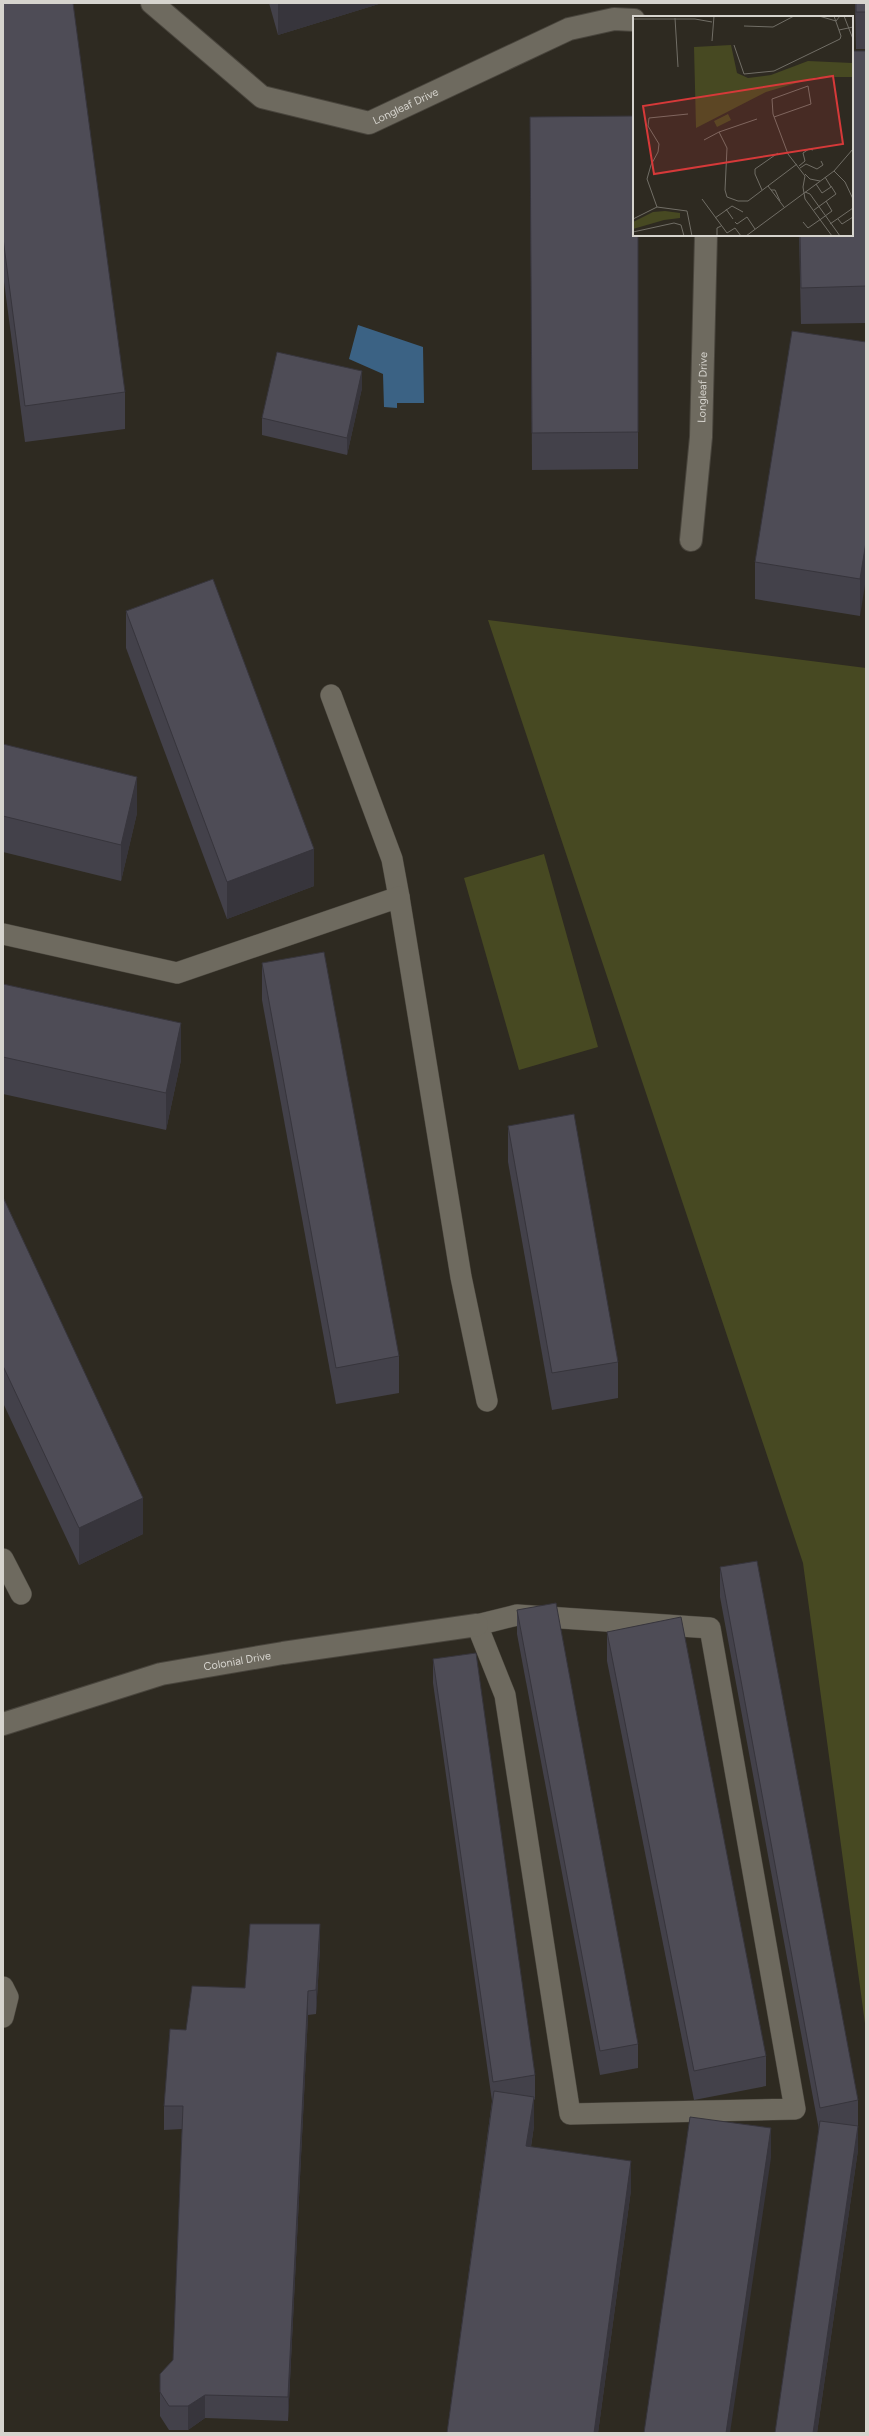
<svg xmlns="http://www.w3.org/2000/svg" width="869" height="2436" font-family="Figtree,sans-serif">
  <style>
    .green { fill: #474922 }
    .water { fill: #3b6284 }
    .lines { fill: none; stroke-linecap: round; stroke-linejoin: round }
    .service-casing { stroke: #49453d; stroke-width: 22 }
    .minor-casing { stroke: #49453d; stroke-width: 24 }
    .service { stroke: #6e6a5f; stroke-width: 21 }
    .minor { stroke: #6e6a5f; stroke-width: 22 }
    .wall { fill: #43414a }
    .shaded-wall { fill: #37353c }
    .building { fill: #4e4c56; stroke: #37353c }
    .labels { text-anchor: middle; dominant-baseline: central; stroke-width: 4; stroke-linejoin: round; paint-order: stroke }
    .street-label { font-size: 11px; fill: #d6d4ce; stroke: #252118 }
    .inset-road { fill: none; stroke: #716e66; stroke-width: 1 }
    .view { fill: #d63939; fill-opacity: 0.15; stroke: #d63939; stroke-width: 2 }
    .inset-edge { fill: none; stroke: #d6d4ce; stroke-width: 2 }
  </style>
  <rect width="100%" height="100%" fill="#2e2a21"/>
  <g class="green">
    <path d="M488,620l378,48v1363l-63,-468z"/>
    <path d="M544,854l54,193 -79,23 -55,-192z"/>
  </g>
  <path class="water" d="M358,325l65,22 1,56h-27v5l-13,-1 -1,-33 -34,-15z"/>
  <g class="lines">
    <defs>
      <g id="service">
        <path d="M331,695l61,164 7,38"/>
        <path d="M3,934l174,39 222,-76 62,380 26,124"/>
        <path d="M3,1559l18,35"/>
        <path d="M517,1615l193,13 85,481 -225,5 -65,-419 -28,-70z"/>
        <path d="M3,1987l5,10 -5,20"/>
      </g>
      <g id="minor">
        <path id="s1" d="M152,3l110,94 107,26 200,-94 45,-10 20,1"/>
        <path id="s2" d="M691,540l10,-103 5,-202"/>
        <path id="s3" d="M3,1724l158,-50 122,-21 194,-28"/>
      </g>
    </defs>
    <use href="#service" class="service-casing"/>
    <use href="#minor" class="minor-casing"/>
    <use href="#service" class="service"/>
    <use href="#minor" class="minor"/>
  </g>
  <g class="wall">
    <path d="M3,3l122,389v37l-100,13 -22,-168z"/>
    <path d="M269,3h113l-104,32z"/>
    <path d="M855,3h11v46h-10z"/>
    <path d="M866,51v272l-65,1 -2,-89h53z"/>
    <path d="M530,117l108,118v234l-106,1z"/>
    <path d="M866,342l-6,274 -105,-17v-37z"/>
    <path d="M362,388l-15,67 -85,-20v-17z"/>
    <path d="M126,611l188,275 -87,33 -101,-271z"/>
    <path d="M3,744l134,69 -16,68 -118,-29z"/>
    <path d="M262,963l137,393v37l-63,11 -74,-404z"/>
    <path d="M3,984l178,76 -15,70 -163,-36z"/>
    <path d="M508,1126l110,236v36l-66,12 -44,-248z"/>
    <path d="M3,1197l140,337 -64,31 -76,-162z"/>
    <path d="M720,1567l138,533v50l-41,283h-42l44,-303 -99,-533z"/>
    <path d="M517,1610l121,434v24l-38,7 -83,-441z"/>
    <path d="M607,1632l159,424v30l-72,14 -87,-439z"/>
    <path d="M433,1659l102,416v24l-1,1v26l-3,21 100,43 -33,243h-151l45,-332 -59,-418z"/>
    <path d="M320,1948l-4,66 -8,1 -20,406 -83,-3 -17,12h-19l-9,-14v-42l13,-14 9,-231 -18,1v-24l22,-76 59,-42z"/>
  </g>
  <g class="shaded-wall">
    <path d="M278,3h104l-104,32z"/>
    <path d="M362,371v17l-15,67v-17z"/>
    <path d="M866,542v37l-6,37v-37z"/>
    <path d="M137,777v36l-16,68v-36z"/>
    <path d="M314,849v37l-87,33v-37z"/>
    <path d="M181,1023v37l-15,70v-37z"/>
    <path d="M143,1498v36l-64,31v-37z"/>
    <path d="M320,1924v24l-4,66v-24z"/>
    <path d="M308,1991v24l-20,406v-24z"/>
    <path d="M534,2097v29l-8,50v-30z"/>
    <path d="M858,2126v24l-41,283h-4z"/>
    <path d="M771,2128v30l-41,275h-4z"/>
    <path d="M631,2161v29l-33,243h-4z"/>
    <path d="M205,2395v23l-17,12v-24z"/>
  </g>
  <g class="building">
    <path d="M3,3h70l52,389 -100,14 -22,-168z"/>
    <rect x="856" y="3" width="10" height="9"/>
    <path d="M852,51h14v235l-65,2 -1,-53h52z"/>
    <path d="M634,116v119h4v197l-106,1 -2,-316z"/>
    <path d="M792,331l74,11v200l-6,37 -105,-17z"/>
    <path d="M277,352l85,19 -15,67 -85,-20z"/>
    <path d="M213,579l101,270 -87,33 -101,-271z"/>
    <path d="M3,744l134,33 -16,68 -118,-29z"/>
    <path d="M324,952l75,404 -63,12 -74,-405z"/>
    <path d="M3,984l178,39 -15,70 -163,-36z"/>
    <path d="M574,1114l44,248 -66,11 -44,-247z"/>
    <path d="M3,1197l140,301 -64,30 -76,-162z"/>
    <path d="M757,1561l101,539 -38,8 -100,-541z"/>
    <path d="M556,1603l82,441 -38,7 -83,-441z"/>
    <path d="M681,1617l85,439 -72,15 -87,-439z"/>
    <path d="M476,1653l59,422 -42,7 -60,-423z"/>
    <path d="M250,1924h70l-4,66 -8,1 -20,406 -83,-2 -17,11h-19l-9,-14v-18l13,-14 10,-254h-19l6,-77 16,1 6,-44 53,2z"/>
    <path d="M494,2091l40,6 -8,49 105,15 -37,272h-147z"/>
    <path d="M690,2117l81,11 -45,305h-82z"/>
    <path d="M820,2121l38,5 -45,307h-38z"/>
  </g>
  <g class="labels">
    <g class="street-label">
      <text stroke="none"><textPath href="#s1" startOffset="295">Longleaf Drive</textPath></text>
      <text stroke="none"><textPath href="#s2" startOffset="153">Longleaf Drive</textPath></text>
      <text stroke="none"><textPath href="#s3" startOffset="243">Colonial Drive</textPath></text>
    </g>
  </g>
  <g transform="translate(633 16)">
    <rect width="220" height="220" fill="#2e2a21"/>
    <path d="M98,29l6,28 11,5 23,-3 37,-14 44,2 1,14h-36l-51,15 -70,36 -2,-81zM95,98l3,6 -14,7 -3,-6zM32,195l15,2v5l-16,2 -31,9v-7l20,-10z" fill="#474922"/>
    <path class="inset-road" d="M186,0l17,5 4,-5M211,0l9,23M42,2l3,49M0,3h62l17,3M111,10l29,1 21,-11M206,14l14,-3M79,25l2,-25M101,29l10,29 30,-3 66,-32 1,-3 -7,-20M55,98l-39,4 -1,8 11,18 -1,8 -7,13 -4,14 10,28 30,4 5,25M141,101l37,-13 -3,-18 -36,13 1,15 15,40 17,22 -2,11 2,12 27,37M124,103l-38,13 8,16 -2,42 2,7 11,4h10l49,-37M71,124l15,-8M166,150l6,-5 -2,-8 6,-4 4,1M167,152l6,-4 11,5 6,-4 -2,-4M201,155l11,11 8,17M172,158l5,5 10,2M183,168l6,9 9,-6 -6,-10M135,170l16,21M129,174l-7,-16v-5l23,-16M138,174h4l5,11M172,176l5,2 30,42M69,183l25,34 8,-5 6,8M93,193l7,10M181,194l22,-16 -5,-8M82,202l17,-12 11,6M0,203l24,-12M188,203l11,-8 -6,-10M205,203l4,5 11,-7M102,206l2,2 10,-7 8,12M170,206l5,6 13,-9M197,208l23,-16M0,216l41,-9 7,2 3,11M84,220v-8l4,-2M113,220l88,-65 19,-22"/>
    <path class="view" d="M200,60l10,68 -189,30 -11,-68z"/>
    <rect width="220" height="220" class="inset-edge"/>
  </g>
  <rect width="869" height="2436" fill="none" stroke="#d6d4ce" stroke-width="8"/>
</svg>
